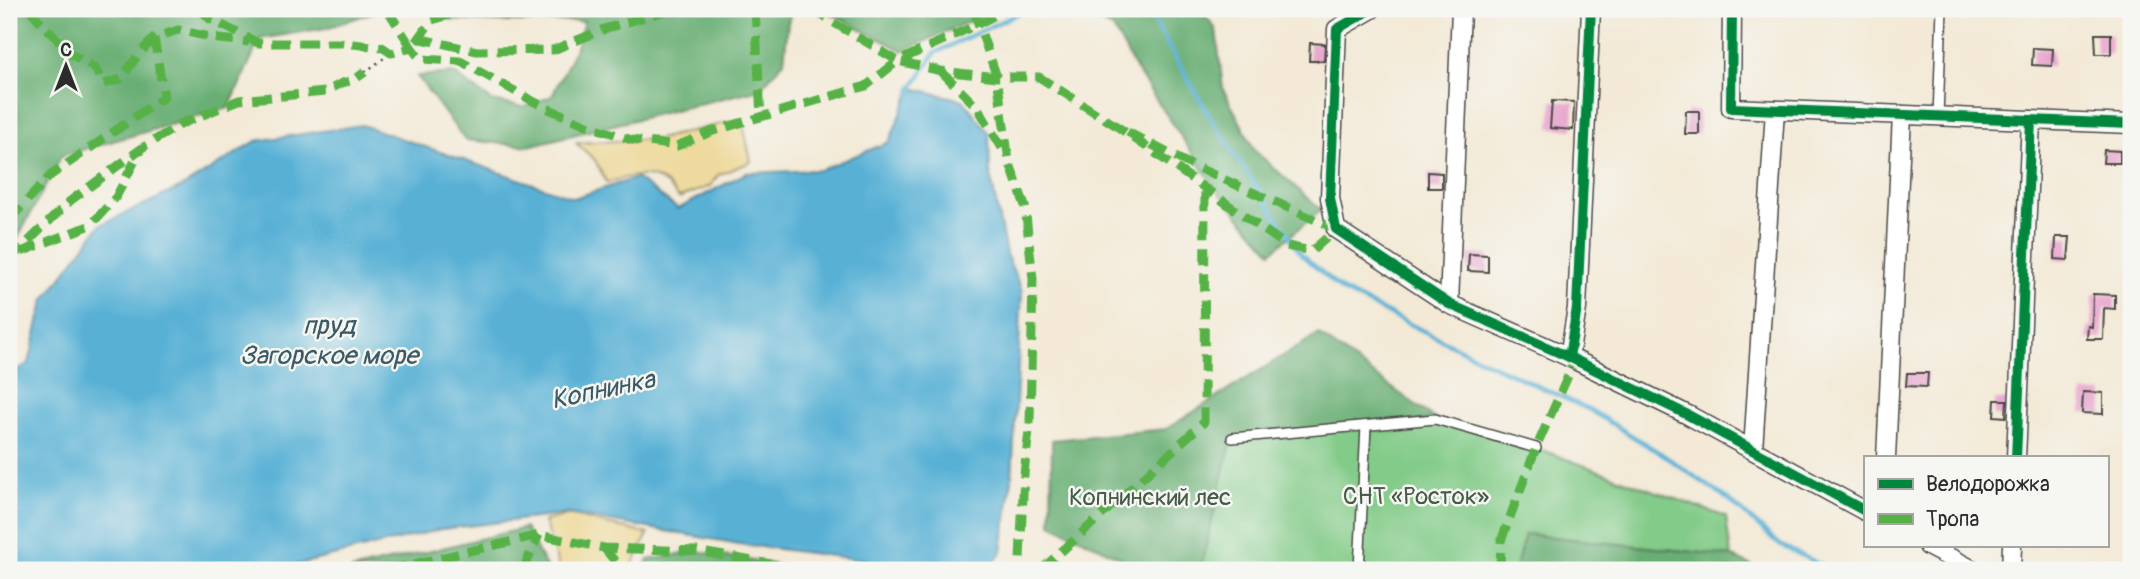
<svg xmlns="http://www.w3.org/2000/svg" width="2140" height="579" font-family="Pangolin,sans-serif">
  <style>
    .green { fill: #82cb88; stroke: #567b5a; stroke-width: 2 }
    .forest { fill: #69af74; stroke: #4a6d50; stroke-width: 2 }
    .sand { fill: #eeda9e; stroke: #8c8264; stroke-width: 2 }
    .water { fill: #58b1d5; stroke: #426e80; stroke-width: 2 }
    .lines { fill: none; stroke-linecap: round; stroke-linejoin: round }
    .stream { stroke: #58b1d5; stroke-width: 4.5 }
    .building { fill: #e8a7cf }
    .lane-casing { stroke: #494845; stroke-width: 12 }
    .street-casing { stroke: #494845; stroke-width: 21 }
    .path { stroke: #494845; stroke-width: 2.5; stroke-dasharray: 2 5; stroke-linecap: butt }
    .lane { stroke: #fff; stroke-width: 9 }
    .street { stroke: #fff; stroke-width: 18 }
    .quiet { stroke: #56b246; stroke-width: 9; stroke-dasharray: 18 9; stroke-linecap: butt }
    .cycleway-casing { stroke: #f6f6f2; stroke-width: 15 }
    .cycleway { stroke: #00873e; stroke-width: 10 }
    .labels { text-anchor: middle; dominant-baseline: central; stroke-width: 5; stroke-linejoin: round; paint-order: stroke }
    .park-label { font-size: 24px; fill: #455b47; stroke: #f6f6f2 }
    .water-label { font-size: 26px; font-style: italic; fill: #3b5a66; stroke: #f6f6f2 }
  </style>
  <rect width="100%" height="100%" fill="#f6f6f2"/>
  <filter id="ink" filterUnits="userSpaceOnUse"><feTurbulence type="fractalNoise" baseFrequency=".0143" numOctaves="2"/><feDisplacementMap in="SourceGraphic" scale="14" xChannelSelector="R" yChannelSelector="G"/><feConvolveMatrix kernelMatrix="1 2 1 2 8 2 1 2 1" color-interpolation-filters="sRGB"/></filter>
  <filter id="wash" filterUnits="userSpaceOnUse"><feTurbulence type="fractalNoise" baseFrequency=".00686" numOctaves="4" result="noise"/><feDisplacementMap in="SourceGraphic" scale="28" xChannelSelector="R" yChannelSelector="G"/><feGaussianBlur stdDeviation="1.57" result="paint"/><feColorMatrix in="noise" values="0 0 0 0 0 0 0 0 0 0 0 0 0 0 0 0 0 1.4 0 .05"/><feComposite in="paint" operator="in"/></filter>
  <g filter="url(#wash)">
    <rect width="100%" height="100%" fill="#f3e9d6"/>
    <path class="green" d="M1435,419l101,29 190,69 5,39 -205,-22 -7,36h-319l32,-132z"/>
    <g class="forest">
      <path d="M9,9h375l-58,19 -66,11 -31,69 -168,48 -52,99z"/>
      <path d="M432,9h363l-7,13 -4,39 -24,28 -232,57 -63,-6 -48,-64 36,-3 39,28 32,6 28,-11 23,-46 9,-29 -72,1 -61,-2z"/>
      <path d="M822,9h176l-95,42z"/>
      <path d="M1053,9h147l16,20 7,60 32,62 66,59 -50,42 -52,-59 -84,-125 -22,-40 -34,-14z"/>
      <path d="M1318,334l117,85 -203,19 -32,132h-70l3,-6 -82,-40 1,-84 114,-11z"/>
      <path d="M525,528l23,42h-197z"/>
      <path d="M1525,534l206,22 30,14h-246z"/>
      <path d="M696,551l109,19h-162l5,-10z"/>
    </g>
    <g class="sand">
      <path d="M742,119l9,43 -33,13 -8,11 -31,12c-5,-5 -10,-13 -16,-16 -17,-11 -39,-5 -56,1l-12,-23 -19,-17 82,-4z"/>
      <path d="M568,515l80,19 -18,36h-70l-16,-49z"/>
    </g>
    <path class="water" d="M912,88l51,12 26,33 1,39 16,82 16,37 -10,188 -10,73 -14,18h-47l-202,-26 -170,-30 -127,15 -166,41h-267v-195l20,-12 15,-62 56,-76 84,-39 72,-45 106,-16 212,73 62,-20 42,31 68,-36 74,-3 69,-28z"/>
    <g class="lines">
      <g class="stream">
        <path d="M1147,9l65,111 90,135 41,36 145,72 102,47 73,45 66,45 51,45 52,25"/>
        <path d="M911,94l1,-6 23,-35 92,-44"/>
      </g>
    </g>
    <g id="blocks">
      <g class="building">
        <path d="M2095,34h16v20h-15z"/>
        <path d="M1310,43l15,1 -1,17h-15z"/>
        <path d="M2033,48l20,1 -1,17 -20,-1z"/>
        <path d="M1552,101l22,1 -1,28 -23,-2z"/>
        <path d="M1686,111h13v23h-14z"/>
        <path d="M2104,150l16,1v12h-17z"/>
        <path d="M1428,172l14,1v15h-14z"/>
        <path d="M2056,237h14l-2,23 -13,-1z"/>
        <path d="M1469,254l19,1v17l-20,-1z"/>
        <path d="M2093,294l22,1v14l-11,-1 -1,31h-16l1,-13 4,1z"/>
        <path d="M1907,373h21l-1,14 -21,-1z"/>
        <path d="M2083,392l20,1v21l-21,-1z"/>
        <path d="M1995,400h12l-1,17 -12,-1z"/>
      </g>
    </g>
  </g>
  <g filter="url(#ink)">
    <use href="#blocks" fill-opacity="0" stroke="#494845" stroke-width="2"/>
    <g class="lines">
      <defs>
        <g id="lane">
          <path d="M1938,116l4,-107"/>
          <path d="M1232,438l203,-19 101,29"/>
          <path d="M1359,570l7,-144"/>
        </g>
        <g id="street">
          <path d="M1372,9l-35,20 -7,169 6,31 113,75 120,53 119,58 177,96"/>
          <path d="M1732,9l-1,99 400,16"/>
          <path d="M1449,304l12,-295"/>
          <path d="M1569,357l8,-49 14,-299"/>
          <path d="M1753,450l22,-340"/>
          <path d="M1886,458l16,-343"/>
          <path d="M2016,458l15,-338"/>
          <path d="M1928,546l45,24"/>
          <path d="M2011,570l1,-24"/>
        </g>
      </defs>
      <use href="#lane" class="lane-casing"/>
      <use href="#street" class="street-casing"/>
      <path class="path" d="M365,72l26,-19"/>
      <use href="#lane" class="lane"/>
      <use href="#street" class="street"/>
      <g class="quiet">
        <path d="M29,9l42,45 24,14 8,16 18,-5 17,-24 16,-17 24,-8 41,9 30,3"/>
        <path d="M200,9l10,10 48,24h84l40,4 9,6 21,-5 8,11 40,2 82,45 45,19 45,15 45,6 36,-15 153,-45 32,-25 43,10 56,6h42l79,50 71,37 147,65 -24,22 -25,-5 -169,-119"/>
        <path d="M387,9l25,39 20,-28 38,-11"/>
        <path d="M755,9l6,108"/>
        <path d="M811,9l87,52 80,-37 29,-15"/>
        <path d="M973,9l24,68 12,84 16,45 8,73 -3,143 -6,52 -4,85 1,11"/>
        <path d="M417,38l60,13 76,-1 54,-22 65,-19"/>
        <path d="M941,71l37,37 27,45"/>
        <path d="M9,220l42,-45 113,-78 -10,-59"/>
        <path d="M21,252l70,-27 25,-28 24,-46"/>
        <path d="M9,260l61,-59 72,-53 39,-24 58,-24 86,-8 17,-9 12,-3 11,-8"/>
        <path d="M604,548l18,22"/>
        <path d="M388,570l151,-35 65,13 92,3 109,19"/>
        <path d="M523,570l16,-35"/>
        <path d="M1041,570l163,-148 1,-234"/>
        <path d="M1500,570l1,-29 35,-93 36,-81 -3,-10"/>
        <path d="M2131,570v-16"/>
      </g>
      <defs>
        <g id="cycleway">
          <path d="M1372,9l-35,20 -7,169 6,31 113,75 120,53 119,58 177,96"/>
          <path d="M1732,9l-1,99 400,16"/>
          <path d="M1569,357l8,-49 14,-299"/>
          <path d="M2016,458l15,-338"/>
        </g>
      </defs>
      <use href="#cycleway" class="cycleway-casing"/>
      <use href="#cycleway" class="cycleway"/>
    </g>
  </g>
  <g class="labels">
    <g class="park-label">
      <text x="1416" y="496">СНТ «Росток»</text>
      <text x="1150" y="497">Копнинский лес</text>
    </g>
    <g class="water-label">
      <text x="329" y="326">пруд<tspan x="329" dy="30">Загорское море</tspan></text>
      <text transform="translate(603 390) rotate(-12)">Копнинка</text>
    </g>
  </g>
  <rect width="2140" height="579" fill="none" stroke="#f6f6f2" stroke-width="35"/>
  <rect x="1864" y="456" width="245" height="91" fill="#f6f6f2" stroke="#a5a5a2" stroke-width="2"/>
  <rect x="1878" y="479" width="35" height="10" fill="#00873e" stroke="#a5a5a2" stroke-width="2"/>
  <text x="1926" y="491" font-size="21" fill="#2b2b2b">Велодорожка</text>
  <rect x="1878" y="514" width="35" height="10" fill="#56b246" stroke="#a5a5a2" stroke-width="2"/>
  <text x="1926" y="526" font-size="21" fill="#2b2b2b">Тропа</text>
  <g transform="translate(66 66)" stroke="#f6f6f2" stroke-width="5" paint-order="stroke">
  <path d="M0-5L12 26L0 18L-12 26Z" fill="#2b2b2b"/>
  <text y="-10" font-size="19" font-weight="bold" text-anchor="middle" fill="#2b2b2b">С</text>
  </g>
</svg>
